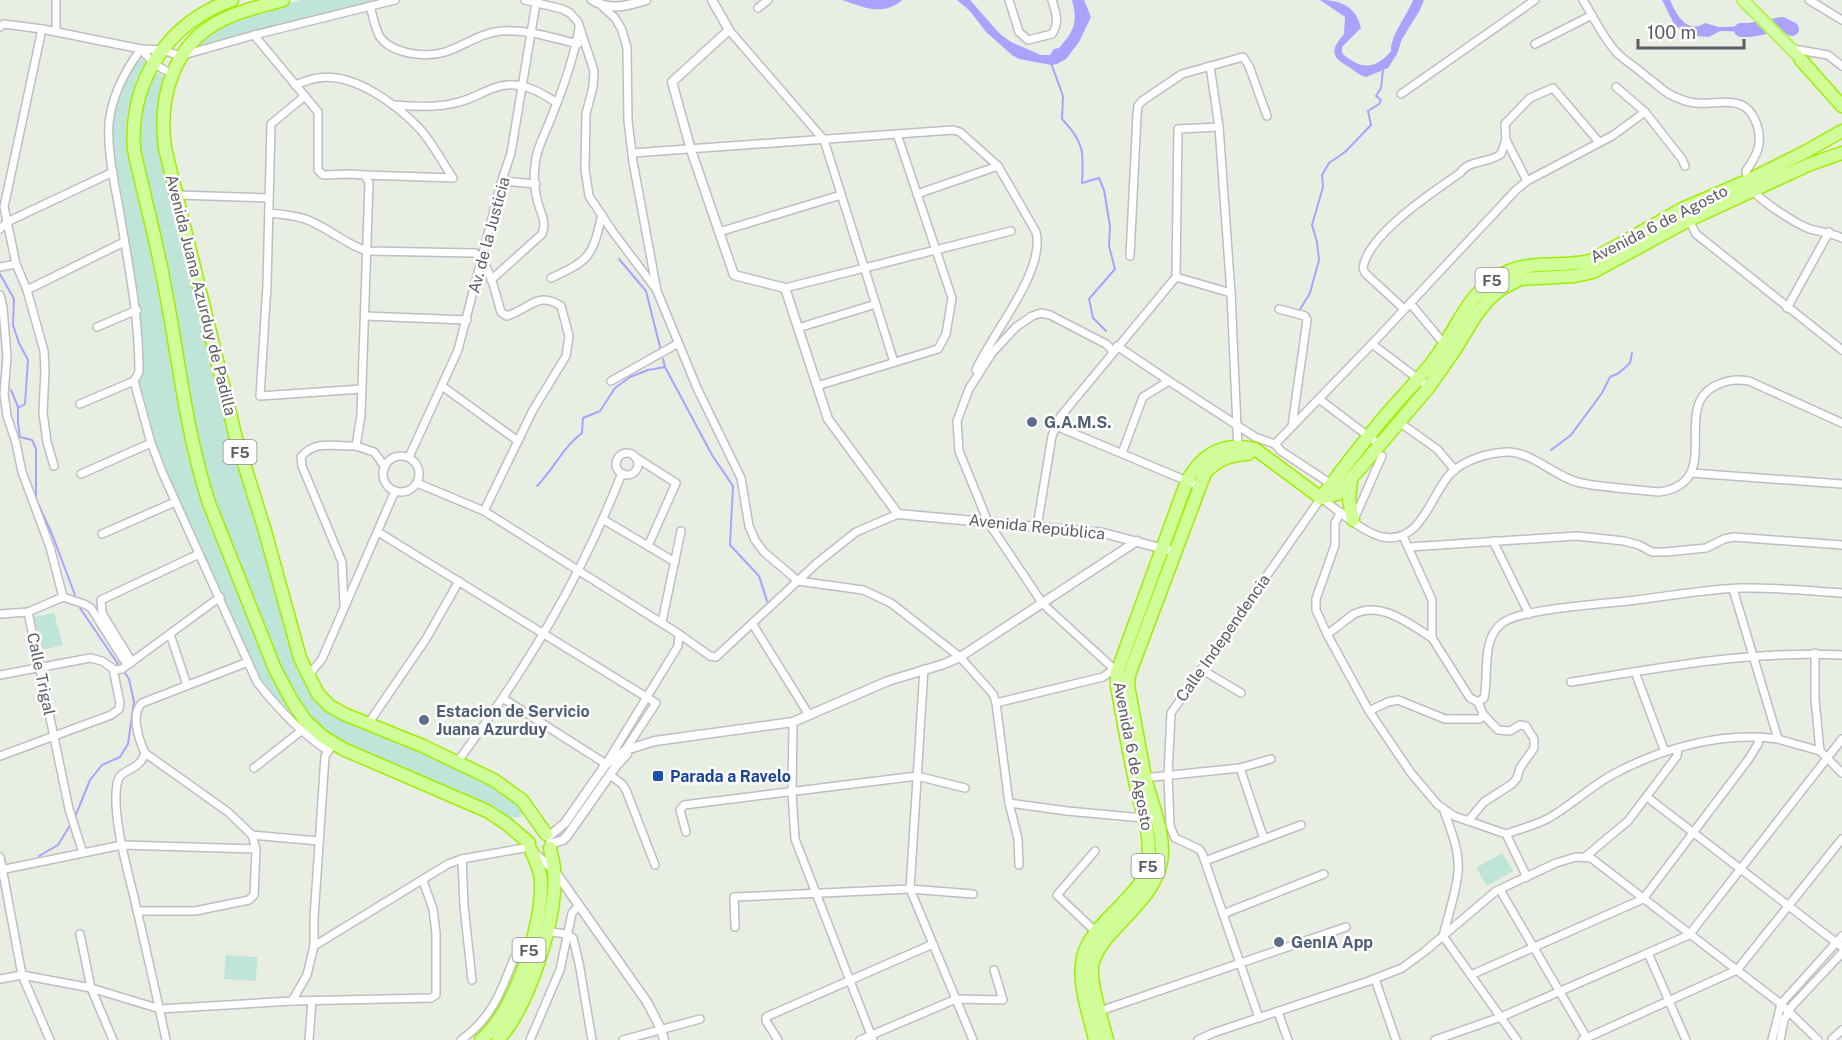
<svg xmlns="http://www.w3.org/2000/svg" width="1842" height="1040" font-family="'Public Sans',sans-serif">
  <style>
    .green { fill: #bfe5d8 }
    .water { fill: #aaa2fe }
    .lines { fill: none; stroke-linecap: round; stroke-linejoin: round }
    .stream { stroke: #aaa2fe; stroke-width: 2 }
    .river { stroke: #aaa2fe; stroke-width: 14 }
    .minor-casing { stroke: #bfbdc4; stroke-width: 10 }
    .tertiary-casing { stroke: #bfbdc4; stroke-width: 11 }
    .primary-casing { stroke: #b8f059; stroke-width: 14 }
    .trunk-casing { stroke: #9eee02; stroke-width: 15 }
    .minor { stroke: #fff; stroke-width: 7 }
    .tertiary { stroke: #fff; stroke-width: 8 }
    .primary { stroke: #d3fea7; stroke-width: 10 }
    .trunk { stroke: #d1fd99; stroke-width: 12 }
    .service-dot { fill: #5c6f8a; stroke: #fff; stroke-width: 2 }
    .transit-dot { fill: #1a4fb4; stroke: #fff; stroke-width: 2 }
    .labels { text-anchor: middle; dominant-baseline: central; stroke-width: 5; stroke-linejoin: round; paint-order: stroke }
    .shield { fill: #fff; stroke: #8e8c92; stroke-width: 1.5 }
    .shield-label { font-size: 15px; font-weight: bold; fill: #5d5b63 }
    .street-label { font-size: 16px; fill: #5d5b63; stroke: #fff }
    .service-label { font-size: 16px; font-weight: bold; fill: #4e5e75; stroke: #fff; text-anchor: start }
    .transit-label { font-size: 16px; font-weight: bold; fill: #164399; stroke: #fff; text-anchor: start }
  </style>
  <rect width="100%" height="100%" fill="#e9eee3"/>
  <g class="green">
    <path d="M301,0h75l-138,35 -49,17 8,-9 33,-23z"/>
    <path d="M141,58l4,4 -9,19 -8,29 -2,14 2,28 26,109 34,196 9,30 71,184 23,42 -28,-30 -66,-140 -39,-91 -20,-69c5,-12 4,-28 4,-41 0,-78 -54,-193 -17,-262 5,-8 8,-19 16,-22z"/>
    <path d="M153,73l7,1 3,4 -5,23v33l20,89 136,472 180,90 30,24 -3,7c-13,5 -24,-5 -35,-11l-156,-70 -16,-13 -26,-38 -81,-204 -12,-49 -13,-82 -44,-206 2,-37z"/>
    <path d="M54,613l9,32 -20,5 -9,-33z"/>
    <path d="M1502,853l11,18 -26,15 -11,-18z"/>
    <path d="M226,955l31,2 -1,24 -32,-2z"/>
  </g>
  <g class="water">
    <path d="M842,0h60c-19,17 -39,7 -60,0z"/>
    <path d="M957,0h13l30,34 11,8 30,13h9l4,-6 5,-1c15,-17 19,-25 13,-48h12l7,17 -12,25 -13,17 -9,5 -6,1 -32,-6 -7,-4 -26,-23 -16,-21z"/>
    <path d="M1320,0c20,0 36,6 41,28l-19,19v6c18,17 33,17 49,-2 -1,-15 16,-35 22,-51h11l-4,10 -18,29 -5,15 -9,14 -22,9c-7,-2 -11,-6 -17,-10 -18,-10 -19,-17 -5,-33l1,-17z"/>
    <path d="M1662,0h8c6,14 17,35 35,23l14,4 37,-1 5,6 -41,-1 -11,6 -24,-2 -12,-13z"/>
  </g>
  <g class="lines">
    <g class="stream">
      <path d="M1051,63l12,33 -1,23c22,23 22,33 20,64l17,-5 5,12 6,36 -1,20 6,23 -26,30 4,19 13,13"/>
      <path d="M619,259l27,32 14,56"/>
      <path d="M0,274l14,25 -1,26 6,18 9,17 -3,44 -7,4v15l2,14 12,3 4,9v50l16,35 23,61"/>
      <path d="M1299,311l11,-18 9,-33 -2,-18 -5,-17 11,-38 -1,-12 7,-12 16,-11 26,-27 -3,-14 11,-7 2,-4 -5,-4 5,-8 2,-18"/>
      <path d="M663,359l2,8 47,88 21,31 -3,59 29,31 8,25"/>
      <path d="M11,390l7,17"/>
      <path d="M1551,450l20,-15 31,-42 8,-16 9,-4 11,-10 2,-10"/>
      <path d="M537,486c17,-17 25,-38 45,-53l1,-15 17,-7 15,-23 15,-11 18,-7 17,-3"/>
      <path d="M80,608l38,56"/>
      <path d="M75,817l15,-37 12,-15 18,-8 8,-13 6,-42 -5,-23 -4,-6"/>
      <path d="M39,856l19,-11 14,-23"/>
    </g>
    <path class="river" d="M1741,30h9l32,-6 10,5"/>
    <defs>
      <g id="minor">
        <path d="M56,0v32"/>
        <path d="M525,0l37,9 8,4 8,9 16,49 -1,16 -7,27 -1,55 4,27 24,36 43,57"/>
        <path d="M1009,0l10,32 9,8 24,-6c8,-12 4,-20 0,-34"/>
        <path d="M1583,0c11,18 20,38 35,54 9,8 20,15 29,23 7,5 14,12 22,17 8,4 16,8 26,9 25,2 51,-11 62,22 6,19 0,30 -11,46 1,7 2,12 6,18 8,12 44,35 58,40 11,3 21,4 32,9"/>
        <path d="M1809,0l33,20"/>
        <path d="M370,6c3,10 5,23 10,31 12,17 46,21 65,15 19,-6 35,-19 56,-21 26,-2 52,7 77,13"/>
        <path d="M603,7l12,11 7,12 5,18 1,73 5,41 24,129 40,97 44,90 8,48 6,14 9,12 34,29 65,9 28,13 69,54 33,37 3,9 13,100 9,36 1,26"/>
        <path d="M758,8l10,-8"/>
        <path d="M0,27l4,-3 38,5 99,20 22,1 17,6 74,-21 141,-35"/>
        <path d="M42,29l-38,178 12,57 11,26 17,61 1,19 -2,43 4,29 7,24"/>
        <path d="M729,30l95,110 70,222"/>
        <path d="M254,35l64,77v58l5,5 26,-1 16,1 4,8 -8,232 -5,31 18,6 11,15"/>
        <path d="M1535,44l57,-29"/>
        <path d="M141,49c-17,23 -29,46 -32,74 -2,30 6,62 11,91 9,54 19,103 19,158l-5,9 17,62 12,31 94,208c21,27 43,50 71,69"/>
        <path d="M141,49l13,15 18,10"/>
        <path d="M1793,49l35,6 14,11"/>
        <path d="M1210,66l9,61 12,166 7,156"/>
        <path d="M295,85c8,-3 15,-6 23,-7 35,-6 78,26 101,50 13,14 23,34 34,50l-88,-3"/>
        <path d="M1616,87l29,25 37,47 3,7"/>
        <path d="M1401,94l134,-94"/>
        <path d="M305,96l-34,28 -4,161 -7,111 102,-7"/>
        <path d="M395,105c21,2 43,3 64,-3 13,-3 25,-11 38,-15 23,-7 42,4 60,16"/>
        <path d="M897,134l56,-4 7,2 38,34 38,66c10,39 -44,101 -60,138"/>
        <path d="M1506,140l21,41"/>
        <path d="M632,153l265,-19 55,164 -6,36 -8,15 -121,37"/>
        <path d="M502,181l34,3"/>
        <path d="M917,194l81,-28"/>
        <path d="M177,195l92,3"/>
        <path d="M269,213c18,2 35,3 51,13 16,8 30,20 47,25l108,2c16,13 20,40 26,59l6,4c24,-8 30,-25 54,-10l8,30 -3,20 -33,54 -49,101"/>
        <path d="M1689,220l7,14 146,116"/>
        <path d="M0,229l7,-7 106,-50"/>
        <path d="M719,232l122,-37"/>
        <path d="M1130,256l7,-141 1,-9 4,-5 40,-27 61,-17 6,9 18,50"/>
        <path d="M0,267l16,-3"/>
        <path d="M1176,277l55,16"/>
        <path d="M551,278c39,-18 41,-21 51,-63"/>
        <path d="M491,280l51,-46c5,-13 -1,-19 -4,-31 -3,-10 -5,-26 -3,-37 1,-18 12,-36 18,-53 11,-27 21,-56 26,-85"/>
        <path d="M785,288l226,-57"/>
        <path d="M27,290l97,-48"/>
        <path d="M0,295l3,13 4,49 -3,37 3,22 9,27 6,29 28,75 13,50 -35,15 -28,2"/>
        <path d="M1410,303l35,42"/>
        <path d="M1787,308l42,-76"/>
        <path d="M1279,309l26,7 2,4 -15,106"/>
        <path d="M1404,309l-39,-36 -2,-5c5,-34 69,-75 97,-95 10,-14 27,-9 41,-19l5,-14 -1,-16 25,-26 23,-10 46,54"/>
        <path d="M365,316l102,4"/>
        <path d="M97,327l40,-17"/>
        <path d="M798,328l78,-24"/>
        <path d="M1372,344l57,43"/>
        <path d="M1117,346l52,35"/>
        <path d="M1113,351l-7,-7 -56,-29 -9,-2 -9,3 -16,11 -24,26 -23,36 -12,32 2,30 29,71 55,82 71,65 5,3"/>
        <path d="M611,381l66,-37"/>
        <path d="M442,386l76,55"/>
        <path d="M1319,399l61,46"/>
        <path d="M80,404l54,-23"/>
        <path d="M1399,422l38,27 18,21"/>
        <path d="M1056,426l143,60"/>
        <path d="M1275,444l97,-100 144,-154 11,-9 85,-45 33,-24"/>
        <path d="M1122,453l21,-56 26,-16 86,56 20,7 6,7 50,33"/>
        <circle cx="627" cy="464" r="11"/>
        <circle cx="401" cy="474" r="18"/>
        <path d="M409,457l49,-107 43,-167 10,-30 25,-150"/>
        <path d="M635,457l41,26 -28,63"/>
        <path d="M1691,473l151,11"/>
        <path d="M81,474l70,-31"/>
        <path d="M417,483l67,28 195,123 -1,12 -72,118 -102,-65"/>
        <path d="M1341,512l-6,11v22l-19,54v11l11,24 42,77 42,62 27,32 16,11 52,18"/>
        <path d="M1355,517l27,-61"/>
        <path d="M604,520l71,42"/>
        <path d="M1037,527l15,-91 8,-19 116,-140 2,-148 41,-2"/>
        <path d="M378,532l278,171 -32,49"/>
        <path d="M102,534l73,-32"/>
        <path d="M1403,536l29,64v38l38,60 8,4 6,-4c5,-23 -3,-57 17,-74 18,-16 108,-20 135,-24 35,-4 69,-11 105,-12 33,-1 68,3 101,5"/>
        <path d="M1493,541l36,73"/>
        <path d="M1409,547l168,-11 47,5 15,4 13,7h14l40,-4 18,-9 10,-2 108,8"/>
        <path d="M1733,589l45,150 42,12 22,22"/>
        <path d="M63,597l21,7 7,4 36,57"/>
        <path d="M344,605l-2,-43 -40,-96 -1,-9c15,-18 33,-10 55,-11"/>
        <path d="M28,612l41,197 14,44"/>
        <path d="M662,622l19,-91"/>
        <path d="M752,623l57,92"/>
        <path d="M170,634l17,51"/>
        <path d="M679,634l31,22 6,1 101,-94 39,-31 42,-18"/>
        <path d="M1327,634c10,-6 18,-14 27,-20 27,-14 57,11 78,24"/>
        <path d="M1815,653v46l5,52"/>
        <path d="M132,662l-30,-49 -1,-13 98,-46"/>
        <path d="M924,669l-14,220 63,151"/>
        <path d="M1201,669l40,24"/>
        <path d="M1635,672l30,80"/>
        <path d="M0,675l90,-17 12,3 13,9 7,-1 98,-72"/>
        <path d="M308,676l14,-17 73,-168"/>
        <path d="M1571,682c90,-14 180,-32 271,-27"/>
        <path d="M996,703l107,-26 11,-8"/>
        <path d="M1369,711l19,-9 10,-2 47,19h35l3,-5 -5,-12"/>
        <path d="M793,722l-1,71 3,46 78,201"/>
        <path d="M368,724l58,-85 33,-58"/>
        <path d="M145,753c-6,19 -23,15 -27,27 -8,29 9,88 16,117 11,48 22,95 32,143"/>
        <path d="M0,756l111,-41 8,-6 1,-6 -7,-34"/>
        <path d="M458,761c68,-92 122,-181 164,-288"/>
        <path d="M254,768l47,-37"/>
        <path d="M1240,768l24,71"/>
        <path d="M610,775l12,9 4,6 29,75"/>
        <path d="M1143,778l97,-10 31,-9"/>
        <path d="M1647,797l195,150"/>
        <path d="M1009,803l58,8 76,7"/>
        <path d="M1443,808c7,20 17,42 15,64 -2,21 -10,44 -15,64l74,104"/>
        <path d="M1468,821l16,-19 28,-18 5,-6 3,-10 14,-20v-9l-8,-13 -6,-1 -10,6 -12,-1 -15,-16"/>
        <path d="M686,832l-6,-22 4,-5 233,-29 48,12"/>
        <path d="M252,835l67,6"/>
        <path d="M1095,851l-38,44 39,37"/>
        <path d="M0,857l22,118 28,65"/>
        <path d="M1585,857l43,-36 49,-65 1,-7"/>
        <path d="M462,859l2,47 8,74"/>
        <path d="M1205,861l96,-36"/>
        <path d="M0,870l122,-25 134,4"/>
        <path d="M1527,877l-21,-43c14,-5 30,-9 43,-16 21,-12 40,-30 61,-42 48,-27 113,-45 168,-37"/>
        <path d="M1500,890l88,150"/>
        <path d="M137,911h58l54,-11 5,-5 2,-46 -4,-14 -24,-23 -83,-59c-6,-13 -15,-39 -3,-50l106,-41"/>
        <path d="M1223,914l101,-40"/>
        <path d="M735,927l-1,-30 176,-8 63,5"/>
        <path d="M546,931l20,3 7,4 6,25 13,77"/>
        <path d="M80,934l11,54 22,52"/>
        <path d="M314,946l134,-82 14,-5 68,-12"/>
        <path d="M1648,953l38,87"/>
        <path d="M1471,975l172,-76 105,-139 10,-16 1,-7"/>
        <path d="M0,979l22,-4 69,13 69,21 132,-8 139,-3 5,-3v-62l-3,-24 -10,-28"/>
        <path d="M1375,979l21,61"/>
        <path d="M292,1001l15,-26 7,-29v-28l11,-162 5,-7"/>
        <path d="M1100,1011l246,-84"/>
        <path d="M1278,1012l10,28"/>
        <path d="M1259,1018l-57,-165 -3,-4 -24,-11 -5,-12 -2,-51 3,-62 150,-215c17,12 42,35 62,39 39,7 47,-42 68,-64 13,-13 37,-20 55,-21 27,-1 49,26 75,31 25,5 52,6 78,9 66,-9 13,-82 54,-105 13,-7 22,-8 36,-6l93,42"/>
        <path d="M1832,1039l10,-9"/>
        <path d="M309,1040l3,-39"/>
        <path d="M461,1040c31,-22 40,-48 53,-82"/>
        <path d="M530,1040l30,-70 12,-57 7,-8"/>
        <path d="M623,1040l77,-21"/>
        <path d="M778,1040l-12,-19v-4l167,-73"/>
        <path d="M860,1040l96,-41 47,1 -9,-30"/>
        <path d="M1198,1040l15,-7 156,-52 33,-13 22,-16 72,-61 60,-28 20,-6 15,1 190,146 37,36"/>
        <path d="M1435,1040l66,-23 188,-82 153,-196"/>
        <path d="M1582,1040l155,-70 105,-131"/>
        <path d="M1772,1040l9,-36 61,-68"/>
        <path d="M1780,1040l4,-20 8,-14 50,-53"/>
      </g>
      <g id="tertiary">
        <path d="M592,0c17,11 36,6 54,0"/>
        <path d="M712,0l17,30 -57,52 19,68 43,125 51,13 43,131 70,95 205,19 65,17"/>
        <path d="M548,837l17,-14 41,-59 20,-14 29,-9 138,-19 95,-41 56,-17 16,-7 177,-116"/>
        <path d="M550,844l13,-4 4,-4 49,-70 11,-12"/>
        <path d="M534,853l20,17 93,132 14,27 3,11"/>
      </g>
      <path id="primary" d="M1743,0l63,64"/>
      <g id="trunk">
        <path d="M232,0c-65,23 -103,82 -98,150 10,46 23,92 31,138 14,72 21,145 44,215l66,166 17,32 13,19 17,16 21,13 144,62 20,13 22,19"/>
        <path d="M283,0c-20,6 -42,10 -61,20 -49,24 -64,77 -57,128l71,290 29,93 35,127 18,36 12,12 14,8 79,32 71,34 28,20 24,34"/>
        <path d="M1801,60l41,46"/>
        <path d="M1351,480l-2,20 4,20"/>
        <path d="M1321,498c23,-31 46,-61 71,-90 14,-16 29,-31 42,-48 25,-33 33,-71 75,-89 23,-10 55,-4 81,-10l92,-52 65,-28 58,-29 37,-21"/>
        <path d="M481,1040c34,-29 62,-114 60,-159 0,-10 -6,-21 -10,-31"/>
        <path d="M498,1040c31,-34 60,-123 56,-170 0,-7 -3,-15 -4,-22"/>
        <path d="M1095,1040c-6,-28 -22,-66 -8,-94 8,-16 23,-29 35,-42 11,-12 22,-22 25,-38 7,-27 -7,-59 -12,-85 -7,-32 -12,-63 -18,-95v-14l70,-191c16,-28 36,-39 68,-32l66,49 17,-4 91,-107 25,-36 22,-36 13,-16 12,-10 19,-10 55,-3 18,-4 96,-52 119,-55 34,-12"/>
        <path d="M1107,1040c-5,-21 -16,-51 -15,-72 3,-35 61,-62 69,-106 5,-28 -10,-59 -16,-85 -6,-30 -11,-61 -17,-91l1,-11 76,-202c13,-14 25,-18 43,-19"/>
      </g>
    </defs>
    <use href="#minor" class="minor-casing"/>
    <use href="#tertiary" class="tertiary-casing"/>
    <use href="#primary" class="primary-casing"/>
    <use href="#trunk" class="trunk-casing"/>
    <use href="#minor" class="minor"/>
    <use href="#tertiary" class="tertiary"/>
    <use href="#primary" class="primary"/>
    <use href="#trunk" class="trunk"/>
  </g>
  <g class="service-dot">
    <circle cx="1032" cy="422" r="6"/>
    <circle cx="424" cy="720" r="6"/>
    <circle cx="1279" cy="942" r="6"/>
  </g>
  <rect class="transit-dot" x="652" y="770" width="12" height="12" rx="3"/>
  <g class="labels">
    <g class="shield">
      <rect x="1475.5" y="268" width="33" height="24" rx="4.5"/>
      <rect x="223.5" y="440" width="33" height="24" rx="4.5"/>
      <rect x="1131.5" y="854" width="33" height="24" rx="4.5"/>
      <rect x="512.5" y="938" width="33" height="24" rx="4.5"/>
    </g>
    <g class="shield-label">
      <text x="1492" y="280">F5</text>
      <text x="240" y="452">F5</text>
      <text x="1148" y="866">F5</text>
      <text x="529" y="950">F5</text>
    </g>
    <g class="street-label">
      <text transform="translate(1659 224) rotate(-27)">Avenida 6 de Agosto</text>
      <text transform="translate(489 235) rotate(-75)">Av. de la Justicia</text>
      <text transform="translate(201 295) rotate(76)">Avenida Juana Azurduy de Padilla</text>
      <text transform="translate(1037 527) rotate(6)">Avenida República</text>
      <text transform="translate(1223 638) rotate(-55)">Calle Independencia</text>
      <text transform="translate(41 674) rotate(78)">Calle Trigal</text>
      <text transform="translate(1133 756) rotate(79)">Avenida 6 de Agosto</text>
    </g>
    <g class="service-label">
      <text x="1044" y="422">G.A.M.S.</text>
      <text x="436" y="711">Estacion de Servicio<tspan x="436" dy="18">Juana Azurduy</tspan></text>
      <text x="1291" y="942">GenIA App</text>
    </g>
    <g class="transit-label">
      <text x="670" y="776">Parada a Ravelo</text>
    </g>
  </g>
  <path d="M1638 39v9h106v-9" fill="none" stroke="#5d5b63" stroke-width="3"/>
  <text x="1647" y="39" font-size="18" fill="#5d5b63" stroke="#ffffff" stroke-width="4.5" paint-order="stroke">100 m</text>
</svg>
